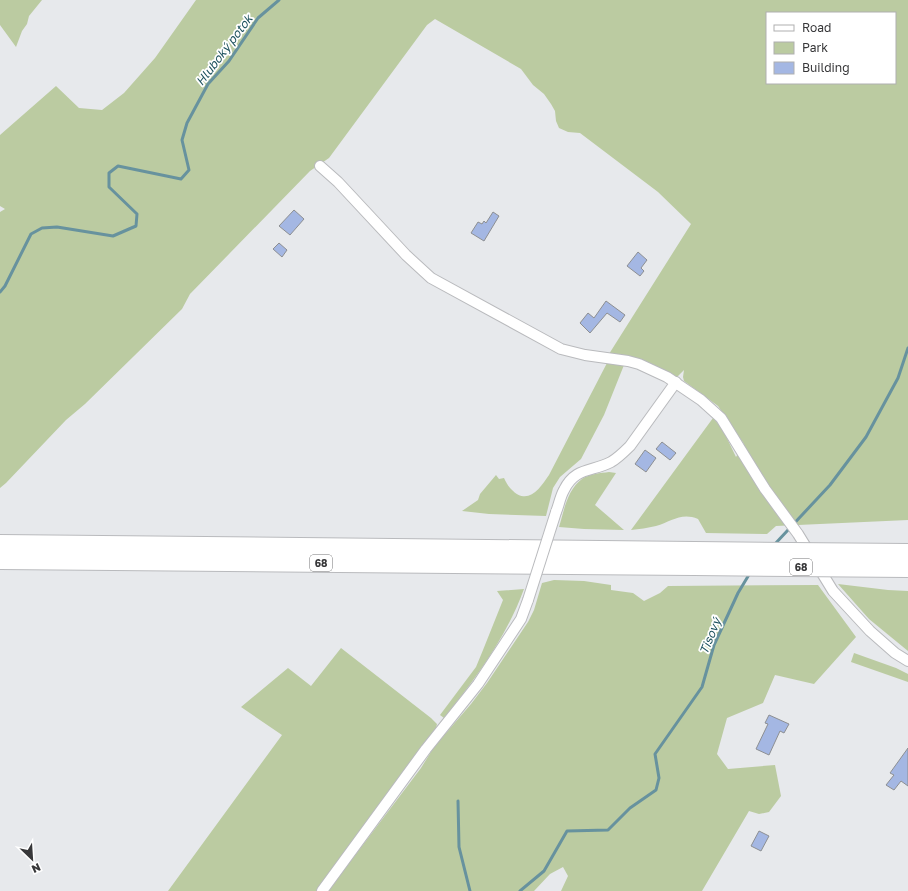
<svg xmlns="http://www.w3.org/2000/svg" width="908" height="891" font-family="'Golos Text',sans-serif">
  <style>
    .green { fill: #bbcba1; fill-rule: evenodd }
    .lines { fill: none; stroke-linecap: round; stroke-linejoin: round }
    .stream { stroke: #67929e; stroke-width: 3 }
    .building { fill: #a4b7e3; stroke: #8d8f92 }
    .street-casing { stroke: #b9babd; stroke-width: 12 }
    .highway-casing { stroke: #b9babd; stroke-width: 20 }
    .street { stroke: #fff; stroke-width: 10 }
    .highway { stroke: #fff; stroke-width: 18 }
    .street-bridge-casing { stroke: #b9babd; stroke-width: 12; stroke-linecap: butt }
    .highway-bridge-casing { stroke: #b9babd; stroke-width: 20; stroke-linecap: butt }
    .street-bridge { stroke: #fff; stroke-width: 10 }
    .highway-bridge { stroke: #fff; stroke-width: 18 }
    .labels { text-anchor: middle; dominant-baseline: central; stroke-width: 3.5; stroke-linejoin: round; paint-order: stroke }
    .shield { fill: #fff; stroke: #737374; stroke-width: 1 }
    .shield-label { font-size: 10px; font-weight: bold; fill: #373739 }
    .water-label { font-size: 12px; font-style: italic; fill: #1c515d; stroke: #fff }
  </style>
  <rect width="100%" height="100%" fill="#e7e9ec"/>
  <g class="green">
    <path d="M0,0h42l-13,16 -2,8 -5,7 -6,16 -16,-22z"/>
    <path d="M196,0h712v520l-132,6 -9,8 -61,-1 -8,-14c-17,-7 -27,3 -42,7 -8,2 -17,3 -25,4l82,-112 9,10 14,29 8,-13 -26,-38 -34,-25 -1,-4 1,-7 -7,7 -12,-6 -56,-17 82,-130 -33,-32 -78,-59 -12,-1 -9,-4 -3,-7 -1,-10 -4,-7 -7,-10 -11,-9 -12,-16 -86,-50 -8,6 -98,133 -19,13 -120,123 -8,15 -97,95 -19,16 -60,63 -6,5v-276l5,-3 -5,-3v-71l56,-49 23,22 23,2 22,-17 31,-35zM767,13h128v70h-128z"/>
    <path d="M607,363l17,2 -20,50 -23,44 -21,18 -7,11 -7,28 -57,-2 -27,-3 16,-11 2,-6 16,-19 3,4 5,-1c2,4 4,8 7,11 17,18 29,-1 38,-14z"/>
    <path d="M609,472l7,1 -21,32 29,25 -40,-1 -25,-2c5,-16 8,-37 23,-48 7,-5 19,-6 27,-7z"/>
    <path d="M554,580l30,1 27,4v5l22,3 11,8 16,-8 8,-7 150,-1 38,52 -42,47 -39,-9 -12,28 -36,15 -10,36 11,15 47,-4 6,31 -12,16 -10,2 -10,-3 -47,80h-141l7,-15 -5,-9 -13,7 -16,17h-206l93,-123 13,-21 37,-43 16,-21 41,-61 6,-12 8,-27z"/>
    <path d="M838,584l50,6 20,1v60l-39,-32z"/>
    <path d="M524,589c-18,49 -48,89 -80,129l-4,-3 36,-48 7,-17 20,-50 -6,-9z"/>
    <path d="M341,648l90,70 6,6 -1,4 -119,163h-149l114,-156 -41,-28 47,-39 23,18z"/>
    <path d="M854,653l42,15 12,6v8l-57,-20z"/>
  </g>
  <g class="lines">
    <g class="stream">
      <path d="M0,292l5,-6 26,-52 11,-6 15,-1 56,9 23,-10 1,-12 -28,-27v-14l9,-7 63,13 8,-9 -7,-30 5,-17 21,-39 21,-23 29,-43 21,-18"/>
      <path d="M774,545l56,-60 36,-48 32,-59 10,-30"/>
      <path d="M458,801l1,46 11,44"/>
      <path d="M520,891l24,-20 23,-40 41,-1 22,-22 26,-18 3,-12 -4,-24 47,-67 12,-42 24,-52 12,-20"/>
    </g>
  </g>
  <g class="building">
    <path d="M294,210l10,9 -14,16 -11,-9z"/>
    <path d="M493,212l6,4 -15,25 -13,-8 7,-11 4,2 2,-3 2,2z"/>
    <path d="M279,243l8,7 -5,7 -9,-8z"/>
    <path d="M638,252l9,8 -6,8 3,3 -4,5 -13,-10z"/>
    <path d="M606,301l19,14 -5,7 -13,-9 -17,20 -10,-10 8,-10 6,5z"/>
    <path d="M662,442l14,11 -6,7 -14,-11z"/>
    <path d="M645,450l11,8 -10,14 -11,-8z"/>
    <path d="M769,715l20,9 -5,9 -4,-2 -11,24 -13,-6 12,-25 -3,-1z"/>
    <path d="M908,748v38l-7,-5 -7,9 -8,-5 8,-10 -4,-2z"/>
    <path d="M759,831l10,5 -8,15 -10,-5z"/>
  </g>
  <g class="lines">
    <defs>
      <g id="street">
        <path d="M320,166l18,16 68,73 25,23 130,71 24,6 43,6 11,3 28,13 34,23 20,18 44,71 33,45 35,57 37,40 25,22 13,8"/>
        <path d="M556,512c3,-7 4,-15 8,-22 11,-23 28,-18 47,-28 7,-4 13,-10 19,-16l46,-64"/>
        <path d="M322,891l104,-142 52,-65 43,-65 7,-19"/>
      </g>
      <g id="highway">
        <path d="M0,544l694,7"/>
        <path d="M0,560l694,6"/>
      </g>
    </defs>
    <use href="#street" class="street-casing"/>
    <use href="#highway" class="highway-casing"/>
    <use href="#street" class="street"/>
    <use href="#highway" class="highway"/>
    <defs>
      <path id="street-bridge" d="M528,600l28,-88"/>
      <g id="highway-bridge">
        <path d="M694,551l214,2"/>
        <path d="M694,566l214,2"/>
      </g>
    </defs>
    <use href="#street-bridge" class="street-bridge-casing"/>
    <use href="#highway-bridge" class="highway-bridge-casing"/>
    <use href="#street-bridge" class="street-bridge"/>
    <use href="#highway-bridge" class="highway-bridge"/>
  </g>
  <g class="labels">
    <g class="shield">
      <rect x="310" y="555" width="22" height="16" rx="3"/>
      <rect x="790" y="559" width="22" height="16" rx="3"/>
    </g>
    <g class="shield-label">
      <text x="321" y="563">68</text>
      <text x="801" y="567">68</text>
    </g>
    <g class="water-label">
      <text transform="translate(224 50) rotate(-53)">Hluboký potok</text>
      <text transform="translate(710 636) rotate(-68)">Tisový</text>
    </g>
  </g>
  <rect x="766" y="12" width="130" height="72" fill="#ffffff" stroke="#afafb0"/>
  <rect x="774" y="25" width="20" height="6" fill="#ffffff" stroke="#afafb0"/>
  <text x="802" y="32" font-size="12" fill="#373739">Road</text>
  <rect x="774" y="42" width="20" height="12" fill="#bbcba1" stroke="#afafb0"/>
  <text x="802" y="52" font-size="12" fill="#373739">Park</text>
  <rect x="774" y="62" width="20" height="12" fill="#a4b7e3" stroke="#afafb0"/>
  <text x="802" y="72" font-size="12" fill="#373739">Building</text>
  <g transform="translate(32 859) rotate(155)" stroke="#ffffff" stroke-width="3" paint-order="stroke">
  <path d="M0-3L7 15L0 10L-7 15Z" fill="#373739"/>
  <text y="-6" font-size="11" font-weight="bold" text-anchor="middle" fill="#373739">N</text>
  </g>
</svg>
